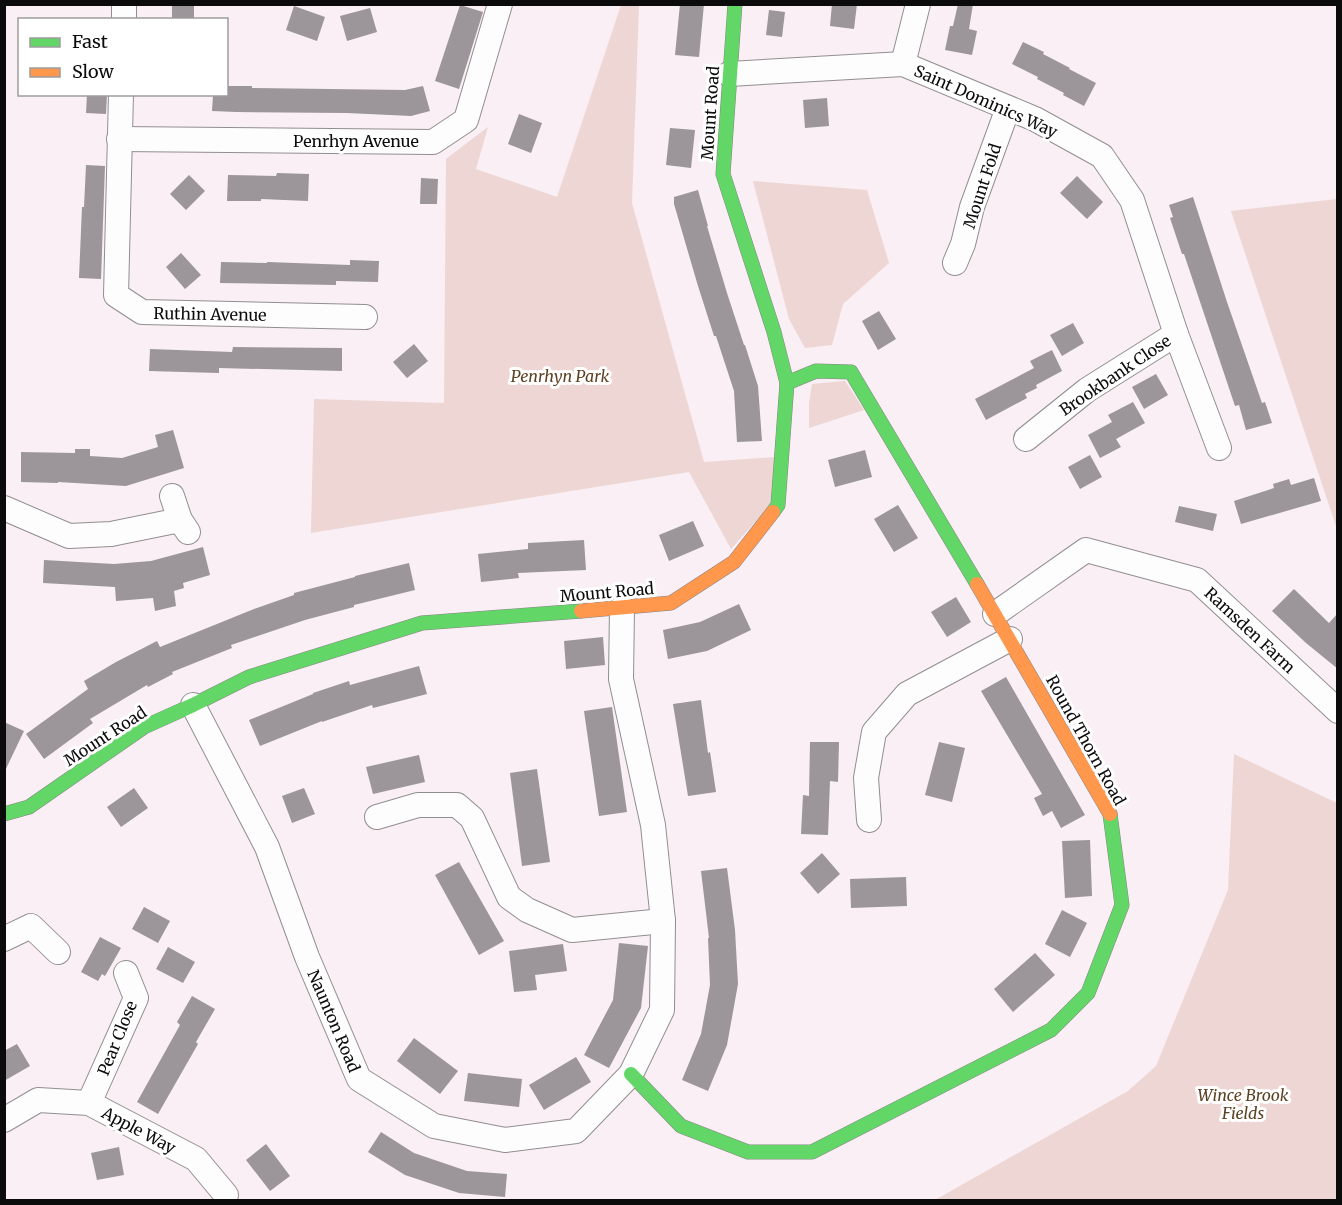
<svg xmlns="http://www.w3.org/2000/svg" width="1342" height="1205" font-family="Merriweather,serif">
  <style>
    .green { fill: #edd6d3 }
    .building { fill: #9c9599 }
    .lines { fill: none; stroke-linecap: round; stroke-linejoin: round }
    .street-casing { stroke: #928e90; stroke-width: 26 }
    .fast-casing { stroke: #898487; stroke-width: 15 }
    .slow-casing { stroke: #898487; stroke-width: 15 }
    .street { stroke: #fefdfd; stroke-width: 24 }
    .fast { stroke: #63d668; stroke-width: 14 }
    .slow { stroke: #ff974d; stroke-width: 14 }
    .labels { text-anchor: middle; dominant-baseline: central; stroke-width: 6; stroke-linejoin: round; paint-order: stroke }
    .street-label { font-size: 16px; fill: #0b0b0b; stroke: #fff }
    .park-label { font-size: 16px; font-style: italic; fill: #5c4122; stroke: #fff }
  </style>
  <rect width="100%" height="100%" fill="#f9eff4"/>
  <g class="green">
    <path d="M621,5h18l-7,198 72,259 72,-5 -3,45 -42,47 -42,-77 -378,61 3,-134 130,4 2,-244 42,-32 -12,42 81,28z"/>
    <path d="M753,181l114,9 22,73 -46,41 -11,41 -27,3 -16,-29z"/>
    <path d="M1337,199h1l-1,328 -1,-1 -105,-315z"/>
    <path d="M845,381l19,29 -55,18v-25l3,-19z"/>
    <path d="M1234,754l103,49v397h-402l193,-109 28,-25 72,-176z"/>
  </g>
  <g class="building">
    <rect x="172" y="4" width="22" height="16"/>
    <path d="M680,4h24l-5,53 -24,-2z"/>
    <path d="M832,4h25l-3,25 -24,-3z"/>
    <path d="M958,4h15l-4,25 8,2 -5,24 -27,-5 5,-24h3z"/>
    <path d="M460,5l23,7 -24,77 -24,-8z"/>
    <path d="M294,6l31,11 -8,24 -31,-11z"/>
    <path d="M370,8l7,24 -30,9 -7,-25z"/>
    <path d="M769,10l16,2 -3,25 -16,-2z"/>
    <path d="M1023,42l21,10 -1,2 27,14 -1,1 27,14 -12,23 -21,-11 1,-2 -27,-14 1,-2 -26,-13z"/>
    <path d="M226,86h26v2l153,2 18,-4 7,25 -19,5 -64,-3 -111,-1 -24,-1 1,-16 13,-1z"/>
    <path d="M87,94h20l-1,20 -20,-1z"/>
    <path d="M827,98l2,28 -24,2 -2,-28z"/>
    <path d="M519,114l23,9 -11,30 -23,-9z"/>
    <path d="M670,128l25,2 -4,38 -25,-3z"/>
    <path d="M86,165l19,1 -4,113 -22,-1 3,-71h2z"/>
    <path d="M277,173l32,1 -1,27 -47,-2v2h-34l1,-26 48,1z"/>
    <path d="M189,175l16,16 -19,19 -16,-16z"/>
    <path d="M1077,176l26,26 -16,17 -27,-26z"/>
    <path d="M421,178l17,1 -1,25h-17z"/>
    <path d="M698,190l10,36h-1l20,67 17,52h1l13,41 4,55 -25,1 -3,-51 -18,-55h-2l-16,-50 -24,-82v-7z"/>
    <path d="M1193,197l34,105 35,101 3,-1 7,21 -26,7 -7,-25 -4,1 -51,-152h-2l-12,-36 3,-1 -4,-12z"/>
    <path d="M181,253l20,22 -16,14 -19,-22z"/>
    <path d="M350,260l29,1 -1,21 -42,-1v4l-116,-2 1,-21 46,1v-1l83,3z"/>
    <path d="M879,311l17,28 -18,11 -16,-29z"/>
    <path d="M1073,323l11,20 -22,13 -12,-21z"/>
    <path d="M414,344l14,17 -21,17 -14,-16z"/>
    <path d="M233,347l109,1v23l-123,-3v5l-70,-2 1,-22 82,3z"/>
    <path d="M1052,350l10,21 -26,14 1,3 -12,6 2,4 -41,22 -11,-21 59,-31 -4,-7z"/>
    <path d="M1156,374l12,21 -24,14 -12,-22z"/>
    <path d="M1133,402l12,21 -29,16 5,8 -21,11 -12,-23 24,-13 -4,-7z"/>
    <path d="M173,430l11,38 -58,18 -68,-4v1l-37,-1v-30l54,1v-4h15v7l32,2 36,-11 -3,-12z"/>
    <path d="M865,450l7,27 -37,10 -7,-27z"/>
    <path d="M1090,455l12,22 -22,12 -12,-22z"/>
    <path d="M1314,478l7,23 -80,23 -7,-23 40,-13 -1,-4 16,-5 2,6z"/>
    <path d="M898,505l20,33 -24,14 -20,-33z"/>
    <path d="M1179,506l38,8 -4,17 -38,-9z"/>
    <path d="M693,521l11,25 -35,15 -10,-26z"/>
    <path d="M584,540l2,30 -68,3 1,5 -38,4 -3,-28 50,-5v-6z"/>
    <path d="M203,547l7,28 -27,8 1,5 -10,3 2,15 -21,5 -2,-13 -37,3 -1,-14 -72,-4 1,-23 70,4 37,-3z"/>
    <path d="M409,563l6,27 -61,15v2l-49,13 -74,25 1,3 -60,24 1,2 -25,13 -1,-2 -57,34 3,4 -49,36 -18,-25 62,-45 -4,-8 32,-19 41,-21 3,6 94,-38 40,-14v-2l61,-16v-1z"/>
    <path d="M1294,589l35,34 9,-10v56l-32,-26 -34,-32z"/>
    <path d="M956,597l15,25 -24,15 -16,-25z"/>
    <path d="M739,604l12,26 -44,21 -39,8 -5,-29 37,-8z"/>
    <path d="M603,637l2,28 -39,4 -2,-28z"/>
    <path d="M419,666l8,28 -54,14 -1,-3 -50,17v-1l-62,25 -11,-26 64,-26v-1l36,-12 1,4z"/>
    <path d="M1006,677l79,138 -24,13 -9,-17 -9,5 -9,-18 8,-4 -61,-103z"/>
    <path d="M701,700l7,53 2,-1 6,40 -28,4 -15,-92z"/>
    <path d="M612,707l15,105 -28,4 -15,-105z"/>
    <path d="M4,722l20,9 -20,42z"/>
    <path d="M810,742h29l-1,40 -8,-1 -2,54 -27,-1 2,-39 6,1z"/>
    <path d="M939,742l26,6 -13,54 -27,-7z"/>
    <path d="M419,755l6,27 -52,12 -7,-27z"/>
    <path d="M537,769l13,93 -28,4 -12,-93z"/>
    <path d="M134,788l14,20 -27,19 -14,-20z"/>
    <path d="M304,788l11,26 -23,9 -10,-27z"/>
    <path d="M1090,840l2,56 -27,2 -3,-57z"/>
    <path d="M822,853l18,21 -22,20 -18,-21z"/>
    <path d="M459,862l45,79 -25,14 -44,-80z"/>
    <path d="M727,868l8,62 3,54 -11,61 -19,46 -26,-11 19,-46 9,-49 -2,-47h1l-8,-67z"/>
    <path d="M906,877l1,29 -56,2 -1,-29z"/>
    <path d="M144,907l26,14 -12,22 -26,-14z"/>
    <path d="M1062,910l25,13 -17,34 -25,-13z"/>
    <path d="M100,937l21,11 -16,28 -3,-2 -4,7 -17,-9z"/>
    <path d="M619,943l29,3 -7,62 -32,60 -25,-13 29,-55z"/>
    <path d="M563,944l4,27 -32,4 2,15 -23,2 -5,-41z"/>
    <path d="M168,947l27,15 -12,21 -27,-14z"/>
    <path d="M1035,953l20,22 -42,37 -19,-23z"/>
    <path d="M192,996l23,13 -19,33 2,2 -40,70 -21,-12 43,-77 -3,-3z"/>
    <path d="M414,1038l44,33 -18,23 -43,-33z"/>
    <path d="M17,1044l13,22 -26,15v-30z"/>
    <path d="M576,1057l15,25 -47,28 -15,-25z"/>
    <path d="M468,1073l54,6 -3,28 -55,-6z"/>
    <path d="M381,1132l33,21 53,18 40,3 -2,23 -46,-4 -54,-18 -37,-23z"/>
    <path d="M266,1144l24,32 -20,15 -24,-31z"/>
    <path d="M119,1147l5,28 -27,5 -6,-27z"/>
  </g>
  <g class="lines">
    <defs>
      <g id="street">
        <path d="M124,20v-16"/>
        <path d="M903,64l15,-60"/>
        <path d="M729,74l174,-10 132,55 67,37 30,44 44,134 43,114"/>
        <path d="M121,94l-5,201 26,17 223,5"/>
        <path d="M119,139l314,3 33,-22 34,-116"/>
        <path d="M955,263l8,-19 9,-37 36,-99"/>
        <path d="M1026,439l61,-49 89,-56"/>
        <path d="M172,496l8,24 8,12"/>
        <path d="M4,508l65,28 42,-2 69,-14"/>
        <path d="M995,614l91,-64 111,30 141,131"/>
        <path d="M193,705l74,142 40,110 52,122 75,47 71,14 71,-9 55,-57 31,-64 1,-89 -10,-96 -32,-146 1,-71"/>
        <path d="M377,817l41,-12h39l15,13 37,79 18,13 45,20 91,-9"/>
        <path d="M869,820l-3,-42 8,-46 33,-38 103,-55"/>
        <path d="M4,939l27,-13 27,26"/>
        <path d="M89,1103l47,-105 -10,-25"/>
        <path d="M4,1120l34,-20 51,3 107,56 30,36"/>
      </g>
      <g id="fast">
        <path d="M735,4l-12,170 51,158 13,51 -9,122 -5,7"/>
        <path d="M787,383l29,-12 35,1 126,212"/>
        <path d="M4,814l25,-7 115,-80 49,-22 56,-28 173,-54 159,-12"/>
        <path d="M631,1074l50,52 67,26h64l239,-122 37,-37 34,-88 -12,-91"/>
      </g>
      <g id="slow">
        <path d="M977,584l133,230"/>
        <path d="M581,611l90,-8 63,-41 39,-50"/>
      </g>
    </defs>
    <use href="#street" class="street-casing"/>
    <use href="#fast" class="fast-casing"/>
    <use href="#slow" class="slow-casing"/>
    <use href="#street" class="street"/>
    <use href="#fast" class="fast"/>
    <use href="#slow" class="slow"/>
  </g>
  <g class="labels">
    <g class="street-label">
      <text transform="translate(986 101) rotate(24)">Saint Dominics Way</text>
      <text transform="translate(710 113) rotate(-86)">Mount Road</text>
      <text x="356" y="141">Penrhyn Avenue</text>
      <text transform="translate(982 186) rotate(-72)">Mount Fold</text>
      <text transform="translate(210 314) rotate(1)">Ruthin Avenue</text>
      <text transform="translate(1115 375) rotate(-34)">Brookbank Close</text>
      <text transform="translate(607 592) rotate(-5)">Mount Road</text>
      <text transform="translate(1250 630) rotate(43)">Ramsden Farm</text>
      <text transform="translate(105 736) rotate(-33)">Mount Road</text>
      <text transform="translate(1086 740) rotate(61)">Round Thorn Road</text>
      <text transform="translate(334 1021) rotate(67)">Naunton Road</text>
      <text transform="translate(117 1038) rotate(-68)">Pear Close</text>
      <text transform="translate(139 1130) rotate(28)">Apple Way</text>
    </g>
    <g class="park-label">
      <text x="560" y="376">Penrhyn Park</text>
      <text x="1243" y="1095">Wince Brook<tspan x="1243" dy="18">Fields</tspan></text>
    </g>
  </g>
  <rect width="1342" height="1205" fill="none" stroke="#0b0b0b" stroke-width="12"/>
  <rect x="18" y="18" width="210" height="78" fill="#ffffff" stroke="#9d9d9d" stroke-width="1.5"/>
  <rect x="30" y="38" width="30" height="9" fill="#63d668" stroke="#9d9d9d" stroke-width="1.5"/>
  <text x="72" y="48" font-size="18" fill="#0b0b0b">Fast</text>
  <rect x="30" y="68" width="30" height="9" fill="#ff974d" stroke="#9d9d9d" stroke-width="1.5"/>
  <text x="72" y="78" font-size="18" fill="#0b0b0b">Slow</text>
</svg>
